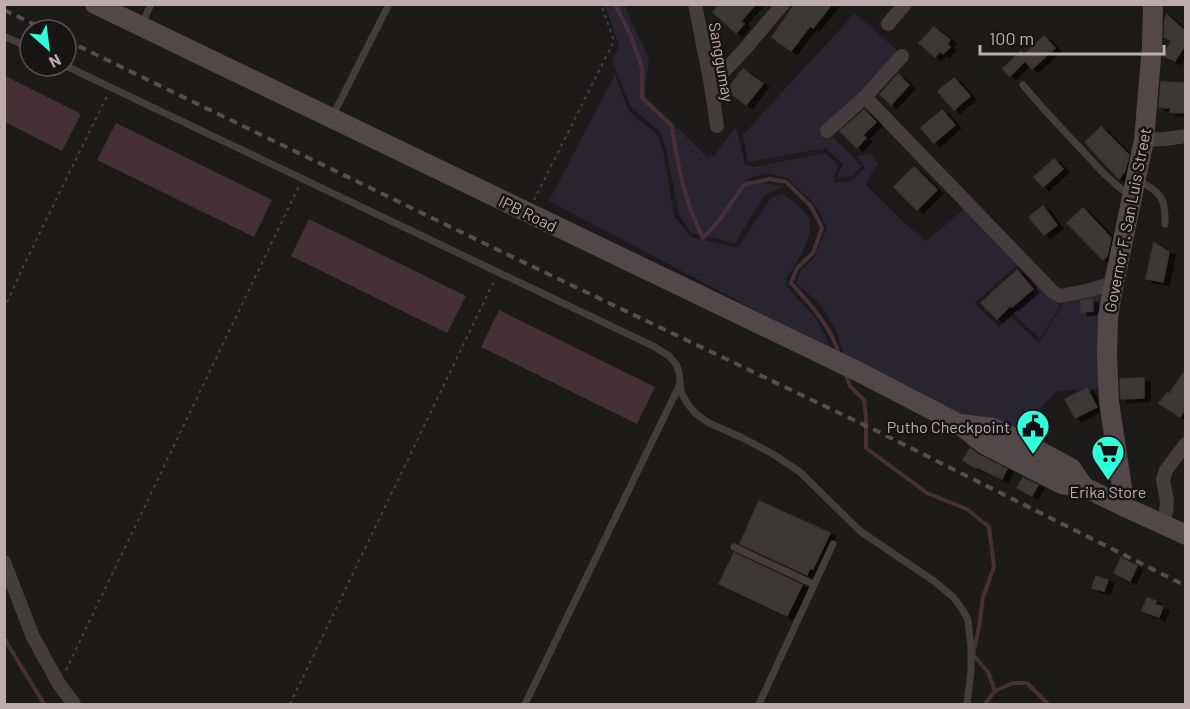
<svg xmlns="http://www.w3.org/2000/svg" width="1190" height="709" font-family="Barlow,sans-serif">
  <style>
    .green { fill: #282531 }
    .water { fill: #453038 }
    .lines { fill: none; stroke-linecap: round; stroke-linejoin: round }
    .stream { stroke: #453038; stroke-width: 4 }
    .building { fill: #3c3837; stroke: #393534; stroke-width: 1.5; filter: url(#shadow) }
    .path { stroke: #494041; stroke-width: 2; stroke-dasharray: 3 4.5; stroke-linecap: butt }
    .lane { stroke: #443d3d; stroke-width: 7 }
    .street { stroke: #443d3d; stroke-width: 14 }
    .secondary { stroke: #534849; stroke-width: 20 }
    .rail { stroke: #574d4e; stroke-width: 4; stroke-dasharray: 8 6; stroke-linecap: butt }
    .labels { text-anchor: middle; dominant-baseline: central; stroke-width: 5; stroke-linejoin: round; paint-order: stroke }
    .street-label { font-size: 16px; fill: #bdabae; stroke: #181515 }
    .poi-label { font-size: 16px; fill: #bdabae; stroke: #181515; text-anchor: end }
  </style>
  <defs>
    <filter id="shadow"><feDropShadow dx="6" dy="3.5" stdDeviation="0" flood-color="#0009"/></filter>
  </defs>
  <rect width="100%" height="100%" fill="#1d1a1a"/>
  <g class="green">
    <path d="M605,5h20l6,17 18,36 -4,38 62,61 7,-1 22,-29 9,37 8,3 72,-14 14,12 -6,13 2,5 16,-2 14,-13 -8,-11 13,-4 8,10 -13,21 41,40 20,17 40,-33 55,54 -46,41 24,24 11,-11 29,27 25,-41 21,-6 22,-3 -10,62 2,34 -41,2 -18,17 -5,15 5,4 8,3 -9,13 -81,-25 -112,-56 -10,-32 -14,-24 -26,-23 5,-13 12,-11 14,-31 -12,-24 -28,-26 -21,-5 -23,7 40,6 -19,10 -29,47 -44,-10 -12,-18 -13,-66 -6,-17 -30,-26 -18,-45 7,-15z"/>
    <path d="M855,13l45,40 -76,76 38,37 -10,10 -15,2 6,-14 -18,-16 -77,14 -5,-27z"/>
    <path d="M615,74l13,35 9,10 20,15 6,16 11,66 17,21 47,11 32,-49 12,-6c7,6 20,15 25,22 12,18 -12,49 -21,65l1,7 28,30 18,34 -284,-150z"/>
    <path d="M1039,286l21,20 -20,33 -26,-25z"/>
  </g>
  <g class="water">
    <path d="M5,76l76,38 -19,37 -57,-29z"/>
    <path d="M116,123l156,77 -18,37 -157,-77z"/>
    <path d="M309,219l157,77 -19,37 -156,-77z"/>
    <path d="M499,310l156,77 -18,37 -156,-77z"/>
  </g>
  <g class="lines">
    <g class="stream">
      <path d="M615,4l16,32 11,32v30l30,28c5,39 13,77 31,112l14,-15 27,-38 25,-6 17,3 25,24 11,22 -9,25 -16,15 -6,15c20,22 39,42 48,71"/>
      <path d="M845,372l5,14 14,14 2,17v31l61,45 40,16 22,18 5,40 -11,30 -4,30 -6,28 15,17 7,19"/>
      <path d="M4,638l40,66"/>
      <path d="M985,704l10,-13 18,-8h14l21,21"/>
    </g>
  </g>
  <g class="building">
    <path d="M720,4h36l-15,17 3,3 -8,9 -23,-21z"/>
    <path d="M795,4h37l-19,24 -3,-2 -19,25 -19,-14z"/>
    <path d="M1167,15l18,16v14l-10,16 -12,-5 9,-15 -8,-4 1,-18z"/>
    <path d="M934,27l16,13 -3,4 3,3 -7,7 -3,-3 -5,6 -16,-14z"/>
    <path d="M1044,36l11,12 -23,21 -7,-8 -15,15 -7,-7 18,-18 3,4z"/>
    <path d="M743,69l20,15 -17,21 -19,-15z"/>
    <path d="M898,74l11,11 -18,20 -11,-11z"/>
    <path d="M954,78l16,18 -16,14 -16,-19z"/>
    <path d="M1161,82l24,1v30l-15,-1 1,-4 -12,-1z"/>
    <path d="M864,110l12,12 -13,13 3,3 -9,10 -17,-17z"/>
    <path d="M942,110l13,15 -21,18 -13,-15z"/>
    <path d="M1101,127l28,28 -4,16 -6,8 -34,-37z"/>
    <path d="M1054,159l9,10 -20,18 -9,-10z"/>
    <path d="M914,167l23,23 -20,20 -23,-23z"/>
    <path d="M1043,206l14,19 -13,10 -15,-18z"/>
    <path d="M1083,208l28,30 -4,18 -4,4 -36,-37z"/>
    <path d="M1154,243l15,9 -6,30 -17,-3z"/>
    <path d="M1017,270l16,19 -21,18 -1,-2 -14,14 -16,-16z"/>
    <path d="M1092,299l1,12 -12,1v-11z"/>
    <path d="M1185,371v37l-5,9 -21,-14 8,-10 2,1z"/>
    <path d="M1144,378v20l-23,1 -1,-20z"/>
    <path d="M1087,388l10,19 -22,11 -10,-19z"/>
    <path d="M970,448l9,7 28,14 -5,10 -25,-12 -1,1 -13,-8z"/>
    <path d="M1023,478l15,7 -6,11 -15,-8z"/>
    <path d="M759,501l71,32 -17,36 -3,-1 -3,7 -67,-31z"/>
    <path d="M734,553l68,32 -15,31 -68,-32z"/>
    <path d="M1121,558l16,8 -7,15 -16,-8z"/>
    <path d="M1096,576l12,4 -4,11 -12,-3z"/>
    <path d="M1147,598l9,3 -1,3 8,3 -4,10 -17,-6z"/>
  </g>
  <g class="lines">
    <g class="path">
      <path d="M534,200l80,-159 -13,-37"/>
      <path d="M4,309l20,-44 83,-169"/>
      <path d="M66,670l233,-484"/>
      <path d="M290,704l204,-423"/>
    </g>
    <g class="lane">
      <path d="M142,24l9,-20"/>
      <path d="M4,36l26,12"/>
      <path d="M66,66l589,281 14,9 7,8 3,8 2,20 6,11 8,10 14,10 34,15 30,16 27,18 60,59 74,50 19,16 9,12 6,11 3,29v22l-4,33"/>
      <path d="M1023,85c19,23 39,44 59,65 15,16 29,33 48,45"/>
      <path d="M332,117l57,-113"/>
      <path d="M1138,180c23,13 28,17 27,44"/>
      <path d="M734,547l79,37"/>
      <path d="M525,704l155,-320"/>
      <path d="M759,704l74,-160"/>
    </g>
    <g class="street">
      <path d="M695,4l16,81 6,41"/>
      <path d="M888,24l17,-20"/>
      <path d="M711,85l33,-35 39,-46"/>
      <path d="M865,97l188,195 7,4 30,-6 24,-7"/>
      <path d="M827,131l38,-34 37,-41"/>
      <path d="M1144,140l21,-1 21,-3"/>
      <path d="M1162,524l4,-12 1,-11 -4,-21 3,-10 20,-26"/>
      <path d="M4,562l29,75 26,47 15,20"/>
    </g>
    <g class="secondary">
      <path d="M95,4l762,367 102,53 25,20 78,40 22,3 41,20 61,28"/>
      <path d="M960,424l33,4 22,10 56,30 13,19"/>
      <path d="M1125,507l-16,-105 -2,-45 1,-40 6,-34 30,-143 8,-94 1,-42"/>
    </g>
    <g class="rail">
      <path d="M4,10l42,20"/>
      <path d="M66,40l432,210 381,182 307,154"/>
    </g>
  </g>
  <defs>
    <symbol id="civic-pin" viewBox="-11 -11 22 30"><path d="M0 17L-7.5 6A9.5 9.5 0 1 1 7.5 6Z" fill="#30ffdb" stroke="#181515"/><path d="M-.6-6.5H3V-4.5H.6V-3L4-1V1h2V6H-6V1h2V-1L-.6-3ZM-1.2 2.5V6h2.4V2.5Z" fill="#111"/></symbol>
    <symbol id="supermarket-pin" viewBox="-11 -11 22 30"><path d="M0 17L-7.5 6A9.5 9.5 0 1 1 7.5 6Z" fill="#30ffdb" stroke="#181515"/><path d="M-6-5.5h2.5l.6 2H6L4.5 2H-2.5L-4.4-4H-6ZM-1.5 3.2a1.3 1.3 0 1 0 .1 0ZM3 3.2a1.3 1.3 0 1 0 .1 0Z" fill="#111"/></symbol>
  </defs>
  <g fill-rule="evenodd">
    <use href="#civic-pin" x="1014" y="407" width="38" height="52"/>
    <use href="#supermarket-pin" x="1089" y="433" width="38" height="52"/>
  </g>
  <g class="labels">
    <g class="street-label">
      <text transform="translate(722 62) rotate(80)">Sanggumay</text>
      <text transform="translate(528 213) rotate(26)">IPB Road</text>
      <text transform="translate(1127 220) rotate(-79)">Governor F. San Luis Street</text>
    </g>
    <g class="poi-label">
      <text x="1010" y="426">Putho Checkpoint</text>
      <text x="1108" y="491" text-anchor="middle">Erika Store</text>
    </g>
  </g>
  <rect width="1190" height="709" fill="none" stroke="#bdabae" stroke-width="12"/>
  <g transform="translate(48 48) rotate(152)"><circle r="28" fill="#181515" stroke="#5a5152" stroke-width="1.5"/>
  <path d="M0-4.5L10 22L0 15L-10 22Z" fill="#30ffdb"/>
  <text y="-9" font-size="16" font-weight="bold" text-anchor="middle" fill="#bdabae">N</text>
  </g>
  <path d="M980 45v9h184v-9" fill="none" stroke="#bdabae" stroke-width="3"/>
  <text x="989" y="45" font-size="18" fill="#bdabae" stroke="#181515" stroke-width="4.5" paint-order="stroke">100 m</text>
</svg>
